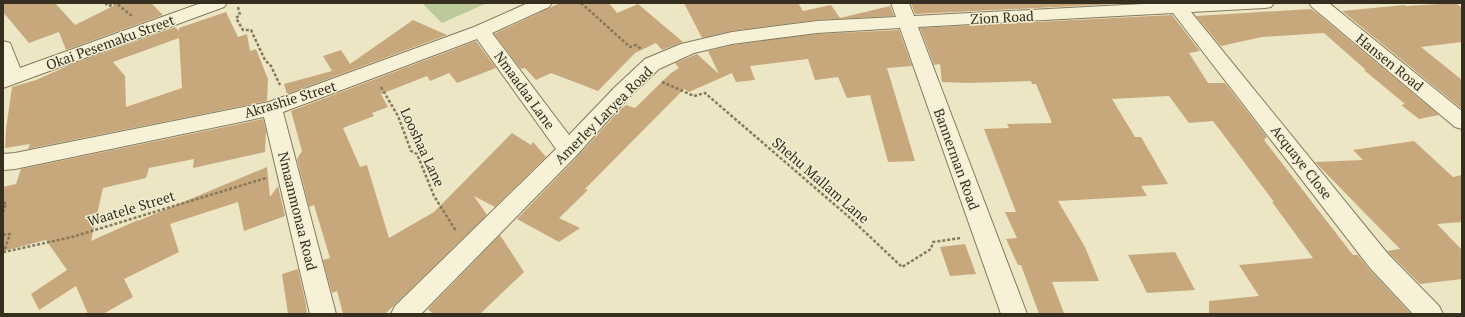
<svg xmlns="http://www.w3.org/2000/svg" width="1465" height="317" font-family="'PT Serif',serif">
  <style>
    .green { fill: #bcc999 }
    .building { fill: #c7a87d; fill-rule: evenodd }
    .lines { fill: none; stroke-linecap: round; stroke-linejoin: round }
    .minor-casing { stroke: #85795c; stroke-width: 2 }
    .path { stroke: #85795c; stroke-width: 2.5; stroke-dasharray: 3 2; stroke-linecap: butt }
    .minor { fill: #f7f2d7; fill-rule: evenodd }
    .labels { text-anchor: middle; dominant-baseline: central; stroke-width: 3; stroke-linejoin: round; paint-order: stroke }
    .street-label { font-size: 14px; fill: #362e1f; stroke: #f3efd4 }
  </style>
  <rect width="100%" height="100%" fill="#ece6c5"/>
  <path class="green" d="M422,3h65l-45,20z"/>
  <g class="building">
    <path d="M3,3h52l20,22 44,-22h32l12,12 -97,35 -7,-18 -30,11 -26,-31z"/>
    <path d="M560,3h49l8,10 21,-9 45,38 -21,8 -6,-7 -21,10 -37,38 -47,-18 -15,7 -11,-12 -4,1 -27,-35z"/>
    <path d="M684,3h114l5,8 28,-6 9,13 50,-12 4,10 -77,4 -85,11 -30,7z"/>
    <path d="M911,3h203v1l-199,10z"/>
    <path d="M1456,3l6,5v34l-41,5 41,33v29l-120,-98 62,-6 2,1z"/>
    <path d="M1311,9l7,5 121,101 -20,4 -18,-14 4,-1 -41,-34h2l-42,-37 -62,4 -41,9 -25,-30z"/>
    <path d="M226,12l12,25 9,-3 3,17 6,-2 12,30 -1,22 -239,48 2,-5 -25,4 1,-19 6,-42 24,-7 36,-16 103,-37 4,4v-3zM179,38l3,50 -56,19 -1,-31 -12,-14z"/>
    <path d="M1172,15l28,36 -11,2 19,30h17l42,54 -3,3 89,115h5l11,14 42,45h-202v-13l50,-5 -20,-31 74,-7 -41,-56h2l-61,-81 -24,2 -20,-27 -57,3 23,38h6l27,47 -27,2 6,10 -89,5 27,46 14,34 -47,1 12,31 -25,1 -18,-49h-3l-12,-26 11,-1 -12,-26h11l-32,-83 25,-1 -2,-4 45,-1 -16,-39h-4l-1,-3 -62,2 -27,-1 -2,-18 -6,1 -14,-37z"/>
    <path d="M413,20l34,15 -160,59 -3,-10 48,-13 -9,-15 18,-6 9,14z"/>
    <path d="M899,30l13,36 -25,2 28,93 -27,1 -18,-67 -23,3 -9,-21 -23,3 -7,-21 -58,7 5,14 -19,2 -4,-9 -43,19 -5,-3 -99,100 3,1 -29,28 21,10 -21,14 -42,-23 60,-62 44,-48 5,-4 9,3 36,-35 8,-5 -4,-5 22,-9 22,20 -11,-23 24,-6 85,-11z"/>
    <path d="M476,41l20,27 -39,15 -8,-10 -19,8 -3,-5 -46,18 7,13 -16,6 2,3 -31,12 17,39 7,-2 22,73 45,-26 78,-79 19,12 2,-3 13,15 -51,50 -21,-11 13,19 -102,99h-42l-6,-23 -5,2 -9,-33 7,-2 -16,-53 -5,2 -12,-48 5,-8 -11,-40z"/>
    <path d="M263,119l3,12 -1,21 -72,16 1,-9 -45,9 -3,10 -43,10 -12,53 47,-21v1l129,-54 3,30 8,-11 7,30 -41,15 -6,-29 -68,22 9,28 -55,27 9,18 -30,17h-15l-12,-28 -37,24 -8,-16 36,-24 -21,-30 -43,11v-64l13,-3 5,-15z"/>
    <path d="M1414,141l39,36 9,-2v47l-25,2 25,26v29l-42,5 -33,-33 13,-2 -85,-87 48,-2 -10,-10z"/>
    <path d="M500,235l24,37 -44,42h-47l-5,-5z"/>
    <path d="M965,244l11,30 -26,2 -10,-29z"/>
    <path d="M1175,252l20,38 -48,3 -19,-38z"/>
    <path d="M298,269l8,36 1,9h-19l-6,-40z"/>
  </g>
  <g class="lines">
    <defs>
      <g id="minor">
        <path d="M201,3h26l-3,4 -221,81v-47l7,2 10,25z"/>
        <path d="M528,3h24l-3,4 -57,26 77,102 46,-48 30,-28 36,-15 51,-12 85,-11 79,-4 -5,-14h18l5,13 248,-13h112l-3,4 -6,1 -74,4 197,242 51,52 4,8h-30l-43,-46 -197,-255 -255,14 109,287h-26l-101,-286 -83,5 -85,11 -38,9 -35,16 -30,28 -53,59 -155,158h-30l4,-8 161,-157 -79,-110 -194,73 53,202h-26l-46,-197 -249,52 -12,1v-16l12,-1 254,-51 205,-75z"/>
        <path d="M1309,3h20l133,108v18l-7,-2 -143,-120z"/>
      </g>
    </defs>
    <use href="#minor" class="minor-casing"/>
    <g class="path">
      <path d="M105,3l4,3 7,-3 16,13"/>
      <path d="M581,3l49,44 6,-2 5,4"/>
      <path d="M238,7l2,8 -4,3 7,12h8l14,30 6,6 9,19"/>
      <path d="M662,82l32,14 11,-3 144,124 53,50 29,-18 2,-7 28,-4"/>
      <path d="M381,87l17,29 13,35 6,3 17,42 22,35"/>
      <path d="M3,203h3l-3,9"/>
      <path d="M3,235l7,-1 -6,18 68,-15 194,-59"/>
    </g>
    <use href="#minor" class="minor"/>
  </g>
  <g class="labels">
    <g class="street-label">
      <text transform="translate(1002 17) rotate(-3)">Zion Road</text>
      <text transform="translate(110 42) rotate(-20)">Okai Pesemaku Street</text>
      <text transform="translate(1390 62) rotate(39)">Hansen Road</text>
      <text transform="translate(525 90) rotate(54)">Nmaadaa Lane</text>
      <text transform="translate(290 99) rotate(-17)">Akrashie Street</text>
      <text transform="translate(603 115) rotate(-45)">Amerley Laryea Road</text>
      <text transform="translate(423 147) rotate(65)">Looshaa Lane</text>
      <text transform="translate(957 159) rotate(70)">Bannerman Road</text>
      <text transform="translate(1302 162) rotate(52)">Acquaye Close</text>
      <text transform="translate(821 180) rotate(41)">Shehu Mallam Lane</text>
      <text transform="translate(131 208) rotate(-17)">Waatele Street</text>
      <text transform="translate(298 211) rotate(76)">Nmaanmonaa Road</text>
    </g>
  </g>
  <rect width="1465" height="317" fill="none" stroke="#362e1f" stroke-width="8"/>
</svg>
